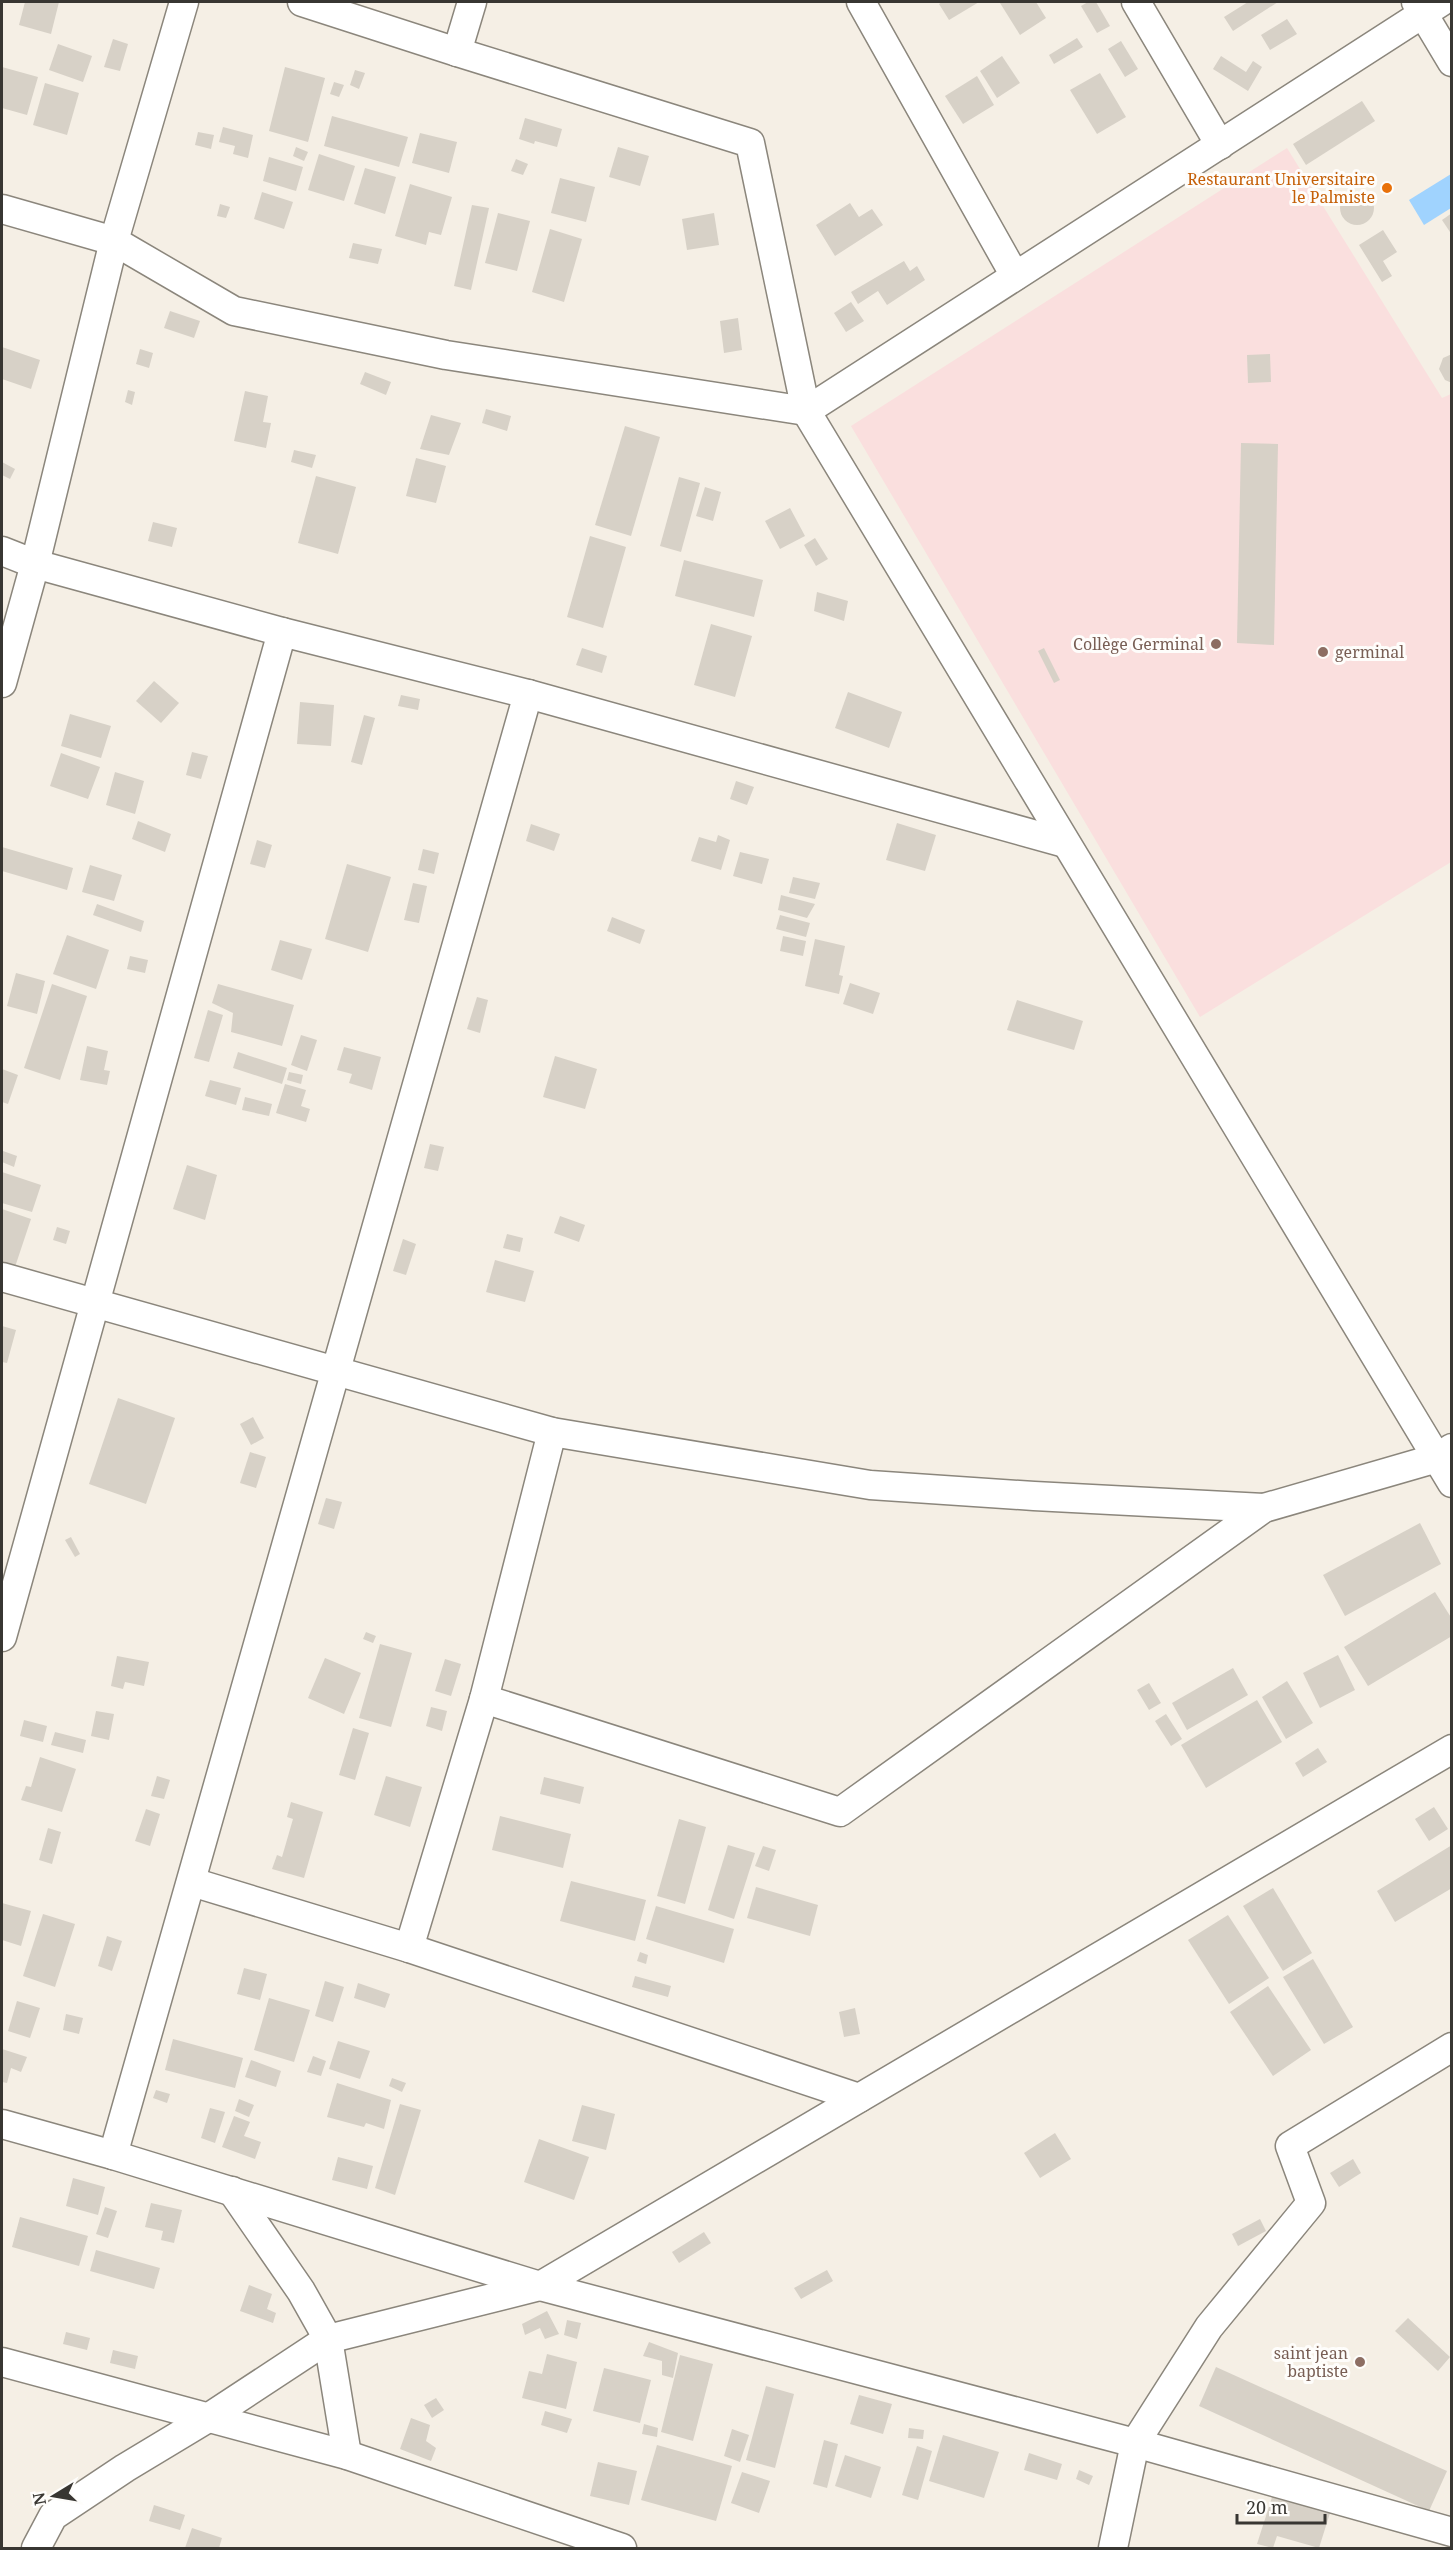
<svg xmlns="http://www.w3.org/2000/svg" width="1453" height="2550" font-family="'Noto Serif',serif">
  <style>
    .education { fill: #fadfde }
    .water { fill: #a0d3fe }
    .building { fill: #d7d1c7 }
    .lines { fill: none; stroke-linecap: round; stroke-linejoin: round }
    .street-casing { stroke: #8b867c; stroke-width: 31 }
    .street { stroke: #fff; stroke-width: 28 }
    .food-dot { fill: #e8710a; stroke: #fefdfb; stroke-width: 2 }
    .education-dot { fill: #8d6e63; stroke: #fefdfb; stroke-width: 2 }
    .labels { text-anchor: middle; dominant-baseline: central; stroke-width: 6; stroke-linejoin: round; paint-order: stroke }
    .food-label { font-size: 16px; fill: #c56008; stroke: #fefdfb; text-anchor: end }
    .education-label { font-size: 16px; fill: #785e54; stroke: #fefdfb; text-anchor: end }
  </style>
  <rect width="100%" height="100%" fill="#f5efe5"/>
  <path class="education" d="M1287,148l155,250 9,-4v468l-251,155 -349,-591z"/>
  <path class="water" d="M1451,174v34l-27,17 -15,-25z"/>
  <g class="building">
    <path d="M25,2h34l-8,32 -32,-9z"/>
    <path d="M942,2h37l-30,18 -10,-16z"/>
    <path d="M1002,2h34l10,16 -26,17 -20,-32z"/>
    <path d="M1088,2h8l14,24 -13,7 -16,-27z"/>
    <path d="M1248,2h30l-45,29 -9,-14z"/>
    <path d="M1287,19l10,15 -27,16 -9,-15z"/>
    <path d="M1077,38l6,9 -29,17 -5,-9z"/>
    <path d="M113,39l15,5 -8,27 -16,-4z"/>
    <path d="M1121,41l17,28 -13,8 -17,-28z"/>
    <path d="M58,44l34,12 -9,26 -34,-12z"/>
    <path d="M1002,56l18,27 -23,15 -17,-27z"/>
    <path d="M1221,56l25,16 7,-11 9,6 -14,24 -35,-22z"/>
    <path d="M2,67l36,10 -11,38 -25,-7z"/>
    <path d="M285,67l40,11 -17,64 -39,-11z"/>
    <path d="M355,70l10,3 -6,16 -9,-4z"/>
    <path d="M1100,73l26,44 -29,17 -27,-44z"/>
    <path d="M977,76l17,29 -31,19 -18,-28z"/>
    <path d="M334,82l10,3 -5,12 -9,-3z"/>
    <path d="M45,83l34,10 -12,42 -34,-10z"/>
    <path d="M1362,101l13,20 -69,44 -13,-21z"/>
    <path d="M332,116l76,21 -9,30 -75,-21z"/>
    <path d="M525,118l37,11 -5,18 -22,-6 -1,3 -15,-5z"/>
    <path d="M223,127l30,8 -5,23 -15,-4 2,-8 -16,-4z"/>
    <path d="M198,132l16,3 -3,14 -16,-4z"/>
    <path d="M420,133l37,9 -8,31 -37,-10z"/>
    <path d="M296,147l12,5 -4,9 -11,-5z"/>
    <path d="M618,147l31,9 -9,30 -31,-9z"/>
    <path d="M319,154l36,12 -11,35 -36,-11z"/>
    <path d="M269,157l34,10 -7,24 -33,-10z"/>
    <path d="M516,159l12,5 -5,11 -12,-4z"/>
    <path d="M365,168l31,9 -11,37 -31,-10z"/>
    <path d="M560,178l35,9 -9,35 -35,-9z"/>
    <path d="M410,184l42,13 -11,38 -12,-3 -3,13 -31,-9z"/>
    <circle cx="1357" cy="208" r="17"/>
    <path d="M262,192l31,10 -9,27 -30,-10z"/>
    <path d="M850,203l9,14 13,-8 11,16 -48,31 -19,-31z"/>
    <path d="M220,204l10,3 -4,11 -9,-2z"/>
    <path d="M472,205l17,3 -18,82 -17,-4z"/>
    <path d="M498,213l32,8 -13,50 -32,-8z"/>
    <path d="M714,213l5,32 -32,5 -5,-31z"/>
    <path d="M1452,213v22l-10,-15z"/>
    <path d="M550,229l32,10 -18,63 -32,-10z"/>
    <path d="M1383,230l14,22 -14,9 9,15 -10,6 -23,-37z"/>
    <path d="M353,243l29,6 -4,15 -29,-6z"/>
    <path d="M904,261l6,10 7,-5 8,14 -38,25 -9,-14 -20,13 -7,-12z"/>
    <path d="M851,302l13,19 -18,11 -12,-19z"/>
    <path d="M170,311l30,10 -6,17 -30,-10z"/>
    <path d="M738,318l4,32 -18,3 -4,-32z"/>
    <path d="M2,347l38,13 -9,29 -29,-10z"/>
    <path d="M140,349l13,4 -4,15 -13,-4z"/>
    <path d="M1270,354l1,28 -23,1 -1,-28z"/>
    <path d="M1452,354v29l-7,-3 -6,-11 4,-11z"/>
    <path d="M365,372l26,10 -5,13 -26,-11z"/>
    <path d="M128,390l7,2 -3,13 -7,-3z"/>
    <path d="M245,391l23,5 -5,26 8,1 -5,25 -32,-7z"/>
    <path d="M486,409l25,7 -4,15 -25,-8z"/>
    <path d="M431,415l30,8 -12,32 -29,-6z"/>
    <path d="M625,426l35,11 -29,99 -36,-11z"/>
    <path d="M1241,443l37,1 -4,201 -37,-2z"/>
    <path d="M294,450l22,5 -4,13 -21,-6z"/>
    <path d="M416,458l30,8 -10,37 -30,-7z"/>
    <path d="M2,462l13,7 -5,10 -8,-4z"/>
    <path d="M316,476l40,11 -18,67 -40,-11z"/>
    <path d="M679,477l21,6 -19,69 -21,-6z"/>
    <path d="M705,487l16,5 -8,29 -17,-5z"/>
    <path d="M790,508l15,28 -25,13 -15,-28z"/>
    <path d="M153,522l24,6 -5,19 -24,-6z"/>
    <path d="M590,536l36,11 -23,81 -36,-11z"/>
    <path d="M815,538l13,21 -12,7 -12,-21z"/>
    <path d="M684,560l79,20 -9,37 -79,-21z"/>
    <path d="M817,592l31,9 -4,20 -30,-10z"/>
    <path d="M711,624l41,12 -17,61 -41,-12z"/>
    <path d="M582,648l25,8 -5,17 -26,-8z"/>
    <path d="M1044,648l16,32 -6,3 -16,-32z"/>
    <path d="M154,681l25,22 -18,20 -25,-22z"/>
    <path d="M848,692l54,20 -13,36 -54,-20z"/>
    <path d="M401,695l19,4 -2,11 -20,-4z"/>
    <path d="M300,702l34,3 -3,41 -34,-2z"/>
    <path d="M70,714l41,12 -10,32 -40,-12z"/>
    <path d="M364,715l11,3 -13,47 -11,-3z"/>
    <path d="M192,752l16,4 -7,23 -15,-4z"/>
    <path d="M61,753l39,14 -12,32 -38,-13z"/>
    <path d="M115,772l29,9 -9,33 -29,-9z"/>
    <path d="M736,781l18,6 -7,18 -17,-6z"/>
    <path d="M138,821l33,13 -6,18 -33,-13z"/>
    <path d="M897,823l39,12 -11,36 -39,-11z"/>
    <path d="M531,824l29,10 -6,17 -28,-10z"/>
    <path d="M718,835l12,5 -9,30 -30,-9 8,-24 17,5z"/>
    <path d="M257,840l15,5 -7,23 -15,-4z"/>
    <path d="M2,847l71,21 -6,22 -65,-19z"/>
    <path d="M423,849l16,4 -5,21 -16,-4z"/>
    <path d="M740,852l29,7 -7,25 -29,-8z"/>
    <path d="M347,864l44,13 -23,75 -43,-13z"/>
    <path d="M90,865l32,10 -8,26 -32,-9z"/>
    <path d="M793,877l27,6 -5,16 -26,-6z"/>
    <path d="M413,883l14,3 -8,37 -15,-3z"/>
    <path d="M781,895l34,9 -8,14 -29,-8z"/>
    <path d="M97,904l47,17 -3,11 -48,-17z"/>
    <path d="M780,915l30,8 -4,14 -30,-8z"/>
    <path d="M612,917l33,13 -5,14 -33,-13z"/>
    <path d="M67,935l42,15 -13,39 -43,-15z"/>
    <path d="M783,936l23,5 -3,15 -23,-5z"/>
    <path d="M815,939l30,7 -6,29 4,1 -4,18 -34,-8z"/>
    <path d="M280,940l32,9 -10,31 -31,-10z"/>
    <path d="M130,956l18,4 -3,13 -18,-4z"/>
    <path d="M16,973l29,8 -8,33 -30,-8z"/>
    <path d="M850,983l30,10 -7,21 -30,-10z"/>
    <path d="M52,984l35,12 -27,84 -36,-12z"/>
    <path d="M218,984l76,21 -12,41 -51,-14 2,-19 -21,-10z"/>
    <path d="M477,997l11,3 -8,33 -13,-4z"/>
    <path d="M1017,1000l66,21 -9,29 -67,-20z"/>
    <path d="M208,1010l15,5 -14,47 -15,-4z"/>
    <path d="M301,1035l16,5 -10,31 -16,-6z"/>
    <path d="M87,1046l21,5 -4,19 6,1 -3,14 -27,-5z"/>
    <path d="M344,1047l37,10 -9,33 -23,-7 3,-9 -15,-4z"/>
    <path d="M238,1052l49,16 -5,16 -49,-16z"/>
    <path d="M555,1056l42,13 -12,40 -42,-12z"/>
    <path d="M2,1069l16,6 -10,29 -6,-2z"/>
    <path d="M289,1072l14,3 -2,9 -14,-4z"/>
    <path d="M210,1080l31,8 -5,17 -31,-9z"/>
    <path d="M285,1084l21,6 -5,16 9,3 -4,13 -30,-9z"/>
    <path d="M245,1097l27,7 -3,12 -27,-6z"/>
    <path d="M430,1144l14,3 -6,24 -14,-3z"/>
    <path d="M3,1151l14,5 -3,11 -12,-5z"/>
    <path d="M187,1165l30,10 -12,45 -32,-11z"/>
    <path d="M2,1172l39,13 -9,27 -30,-9z"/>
    <path d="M2,1209l29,10 -19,57 -10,-4z"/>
    <path d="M560,1216l25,9 -6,17 -25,-9z"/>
    <path d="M57,1227l13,4 -4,13 -13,-4z"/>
    <path d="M507,1234l16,4 -3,14 -17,-4z"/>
    <path d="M403,1239l13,5 -10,31 -13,-4z"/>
    <path d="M495,1260l39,11 -9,31 -39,-10z"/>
    <path d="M2,1326l14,4 -9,33 -5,-1z"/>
    <path d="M118,1398l57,20 -29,86 -57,-20z"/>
    <path d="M253,1417l11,21 -13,7 -11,-21z"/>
    <path d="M250,1452l16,5 -10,31 -16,-5z"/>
    <path d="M326,1498l16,4 -8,27 -16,-5z"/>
    <path d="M1420,1523l21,41 -96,52 -22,-41z"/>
    <path d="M71,1537l9,17 -5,3 -10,-17z"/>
    <path d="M1435,1592l17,27v17l-84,50 -24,-39z"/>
    <path d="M366,1632l10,4 -3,7 -10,-4z"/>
    <path d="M380,1644l32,9 -21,74 -32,-9z"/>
    <path d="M1338,1655l17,35 -35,18 -17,-35z"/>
    <path d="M117,1656l32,6 -5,24 -19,-4 -2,7 -12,-3z"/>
    <path d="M325,1658l36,15 -17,41 -36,-16z"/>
    <path d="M445,1659l16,5 -10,32 -16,-5z"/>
    <path d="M1233,1668l15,27 -61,35 -15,-27z"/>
    <path d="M1287,1681l26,42 -27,16 -24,-42z"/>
    <path d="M1149,1683l12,20 -12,7 -12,-20z"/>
    <path d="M1257,1700l25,42 -76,46 -25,-43z"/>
    <path d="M431,1707l16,4 -5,20 -16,-5z"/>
    <path d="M96,1711l18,3 -5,26 -18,-4z"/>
    <path d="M1166,1714l16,25 -11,7 -16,-25z"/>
    <path d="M24,1720l23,6 -4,16 -23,-6z"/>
    <path d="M353,1728l16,5 -14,47 -16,-5z"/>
    <path d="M55,1732l31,8 -3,13 -32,-8z"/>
    <path d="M1318,1748l9,14 -24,15 -8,-14z"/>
    <path d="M40,1757l36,12 -14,43 -41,-12 5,-14 5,1z"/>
    <path d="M157,1776l13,4 -6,19 -13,-3z"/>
    <path d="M386,1776l36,11 -12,40 -36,-12z"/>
    <path d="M544,1777l40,10 -4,17 -40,-10z"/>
    <path d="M291,1802l32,10 -19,66 -32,-9 5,-14 5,2 11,-38 -6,-2z"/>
    <path d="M1434,1807l14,22 -19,12 -14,-22z"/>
    <path d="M146,1809l14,5 -10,32 -15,-5z"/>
    <path d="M500,1816l71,18 -8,34 -71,-18z"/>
    <path d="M679,1819l27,8 -21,77 -28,-8z"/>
    <path d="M48,1828l13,4 -9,32 -13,-4z"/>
    <path d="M728,1845l27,8 -21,66 -26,-9z"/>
    <path d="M1452,1845v43l-57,34 -18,-31z"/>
    <path d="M763,1846l13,4 -7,21 -14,-5z"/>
    <path d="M571,1881l75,19 -11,41 -75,-20z"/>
    <path d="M756,1887l62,18 -8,31 -63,-18z"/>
    <path d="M1273,1888l39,65 -29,18 -40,-65z"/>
    <path d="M2,1903l29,8 -10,35 -19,-6z"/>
    <path d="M656,1906l78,23 -10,34 -78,-24z"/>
    <path d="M43,1914l32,10 -20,63 -32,-11z"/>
    <path d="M1228,1915l41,63 -40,26 -41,-64z"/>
    <path d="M107,1936l15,5 -10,30 -14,-5z"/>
    <path d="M640,1952l8,3 -2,9 -9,-3z"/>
    <path d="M1313,1959l40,68 -29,17 -41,-67z"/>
    <path d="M244,1968l23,6 -7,26 -23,-6z"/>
    <path d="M635,1976l36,10 -3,11 -36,-10z"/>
    <path d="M325,1981l19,6 -11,35 -18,-6z"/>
    <path d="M358,1983l32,11 -5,14 -31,-10z"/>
    <path d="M1268,1986l43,64 -38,26 -43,-64z"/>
    <path d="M269,1998l41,12 -16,52 -40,-12z"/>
    <path d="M17,2001l23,7 -10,30 -22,-7z"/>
    <path d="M855,2008l5,26 -16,3 -5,-25z"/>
    <path d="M66,2014l17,4 -4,16 -16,-4z"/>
    <path d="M173,2039l70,19 -8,30 -70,-18z"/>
    <path d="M338,2041l32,10 -10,28 -31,-10z"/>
    <path d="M2,2049l25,8 -6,15 -10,-4 -4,15 -5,-1z"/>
    <path d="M313,2056l13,5 -5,15 -14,-4z"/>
    <path d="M251,2060l30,11 -5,16 -31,-10z"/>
    <path d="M392,2078l14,5 -4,9 -13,-6z"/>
    <path d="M337,2083l54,17 -7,29 -18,-6 -2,4 -37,-10z"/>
    <path d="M156,2090l14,4 -3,9 -14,-5z"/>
    <path d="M239,2099l15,6 -5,12 -14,-6z"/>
    <path d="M400,2104l21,6 -26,85 -20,-7z"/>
    <path d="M582,2105l33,9 -9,36 -34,-9z"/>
    <path d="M210,2108l15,4 -10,31 -14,-5z"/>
    <path d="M234,2116l16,6 -6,14 17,6 -6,17 -33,-12z"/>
    <path d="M1055,2133l16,26 -31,19 -16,-25z"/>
    <path d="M539,2139l50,18 -15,43 -50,-18z"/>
    <path d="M338,2157l35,9 -6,23 -35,-9z"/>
    <path d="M1353,2159l8,14 -22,14 -9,-14z"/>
    <path d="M73,2178l32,9 -7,28 -32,-9z"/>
    <path d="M151,2203l31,7 -8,33 -13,-3 2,-9 -18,-4z"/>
    <path d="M105,2207l12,4 -9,27 -12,-4z"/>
    <path d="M20,2217l68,19 -9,30 -67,-19z"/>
    <path d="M1260,2219l6,12 -28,15 -6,-12z"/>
    <path d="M704,2232l7,11 -32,20 -7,-11z"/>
    <path d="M96,2250l64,18 -6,21 -64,-18z"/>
    <path d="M827,2270l6,11 -32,18 -7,-11z"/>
    <path d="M249,2285l23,9 -5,15 9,4 -3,10 -33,-12z"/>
    <path d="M547,2311l12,23 -14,5 -5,-11 -15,7 -3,-11z"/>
    <path d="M1408,2318l42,39 -12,14 -43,-40z"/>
    <path d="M567,2320l14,3 -4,16 -13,-4z"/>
    <path d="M66,2332l24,6 -3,12 -24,-6z"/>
    <path d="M649,2342l29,11 -5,25 -11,-3v-14l-19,-5z"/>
    <path d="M113,2350l25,6 -3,13 -25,-6z"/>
    <path d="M547,2354l30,8 -11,47 -44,-11 7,-27 13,3z"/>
    <path d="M680,2355l33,9 -20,77 -32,-9z"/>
    <path d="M1216,2367l231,104 -18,40 -230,-105z"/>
    <path d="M604,2368l47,12 -11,43 -47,-12z"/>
    <path d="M766,2386l28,8 -19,74 -29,-8z"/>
    <path d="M859,2395l33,9 -9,30 -33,-10z"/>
    <path d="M436,2398l8,12 -12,8 -8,-13z"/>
    <path d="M545,2411l27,8 -5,14 -26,-8z"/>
    <path d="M411,2418l19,7 -4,16 10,7 -5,13 -31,-12z"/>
    <path d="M644,2424l14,4 -1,9 -15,-3z"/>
    <path d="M909,2428l15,2 -1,9 -15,-1z"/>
    <path d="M732,2429l17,6 -9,27 -16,-6z"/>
    <path d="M943,2435l56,17 -15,46 -55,-17z"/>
    <path d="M824,2440l14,4 -11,44 -14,-4z"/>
    <path d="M657,2445l75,21 -16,55 -75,-21z"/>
    <path d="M917,2446l15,5 -14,49 -16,-5z"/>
    <path d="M1029,2453l33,11 -5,16 -33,-10z"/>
    <path d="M845,2455l36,12 -10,31 -36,-12z"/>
    <path d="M598,2462l39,9 -8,34 -39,-9z"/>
    <path d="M1079,2470l14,6 -4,9 -13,-6z"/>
    <path d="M742,2472l28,9 -11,32 -28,-10z"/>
    <path d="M1273,2494l57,19 -11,35 -42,-12 -4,12 -16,-4z"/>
    <path d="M154,2505l31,10 -5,15 -31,-9z"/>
    <path d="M192,2528l30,10 -3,10h-34z"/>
  </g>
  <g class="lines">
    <defs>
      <g id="street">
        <path d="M302,2l155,50 293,91 56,268 646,1072"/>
        <path d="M861,2l154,274"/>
        <path d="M1136,2l84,143"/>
        <path d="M1416,2l36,60"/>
        <path d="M457,52l15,-50"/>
        <path d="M2,209l112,32 120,70 212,44 360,56 635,-409"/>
        <path d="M2,551l33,13 247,68 246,62 537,149"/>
        <path d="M2,683l33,-119 79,-323 70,-239"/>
        <path d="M2,1277l550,155 318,53 164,11 230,12"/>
        <path d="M2,1637l280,-1005"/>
        <path d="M484,1699l356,113 424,-304 173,-50 15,-10"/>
        <path d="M192,1882l217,66 450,150"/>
        <path d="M409,1948l75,-249 68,-267"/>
        <path d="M2,2124l111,31 427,131 595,157 317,89"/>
        <path d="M113,2155l415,-1461"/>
        <path d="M232,2191l69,100 27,48 19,116"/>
        <path d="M2,2362l345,93 275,93"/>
        <path d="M36,2548l17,-32 72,-48 83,-50 120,-79 212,-53 912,-537"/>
        <path d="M1113,2548l22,-105 74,-116 102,-124 -21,-57 162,-99"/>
      </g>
    </defs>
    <use href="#street" class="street-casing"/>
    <use href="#street" class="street"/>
  </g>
  <circle class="food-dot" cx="1387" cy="188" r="6"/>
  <g class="education-dot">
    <circle cx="1216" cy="644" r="6"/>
    <circle cx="1323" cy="652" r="6"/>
    <circle cx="1360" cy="2362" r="6"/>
  </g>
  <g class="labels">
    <g class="food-label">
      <text x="1375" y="179">Restaurant Universitaire<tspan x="1375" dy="18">le Palmiste</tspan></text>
    </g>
    <g class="education-label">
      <text x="1204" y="644">Collège Germinal</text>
      <text x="1335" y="652" text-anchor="start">germinal</text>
      <text x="1348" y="2353">saint jean<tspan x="1348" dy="18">baptiste</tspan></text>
    </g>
  </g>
  <rect width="1453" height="2550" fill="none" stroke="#383632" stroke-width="6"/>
  <g transform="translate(54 2496) rotate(259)" stroke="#fefdfb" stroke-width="4.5" paint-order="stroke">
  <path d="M0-4.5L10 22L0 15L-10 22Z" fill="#383632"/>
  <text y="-9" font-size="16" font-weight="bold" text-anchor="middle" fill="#383632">N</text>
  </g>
  <path d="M1237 2514v9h88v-9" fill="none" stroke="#383632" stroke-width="3"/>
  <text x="1246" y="2514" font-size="18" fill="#383632" stroke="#fefdfb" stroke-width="4.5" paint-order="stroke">20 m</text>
</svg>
